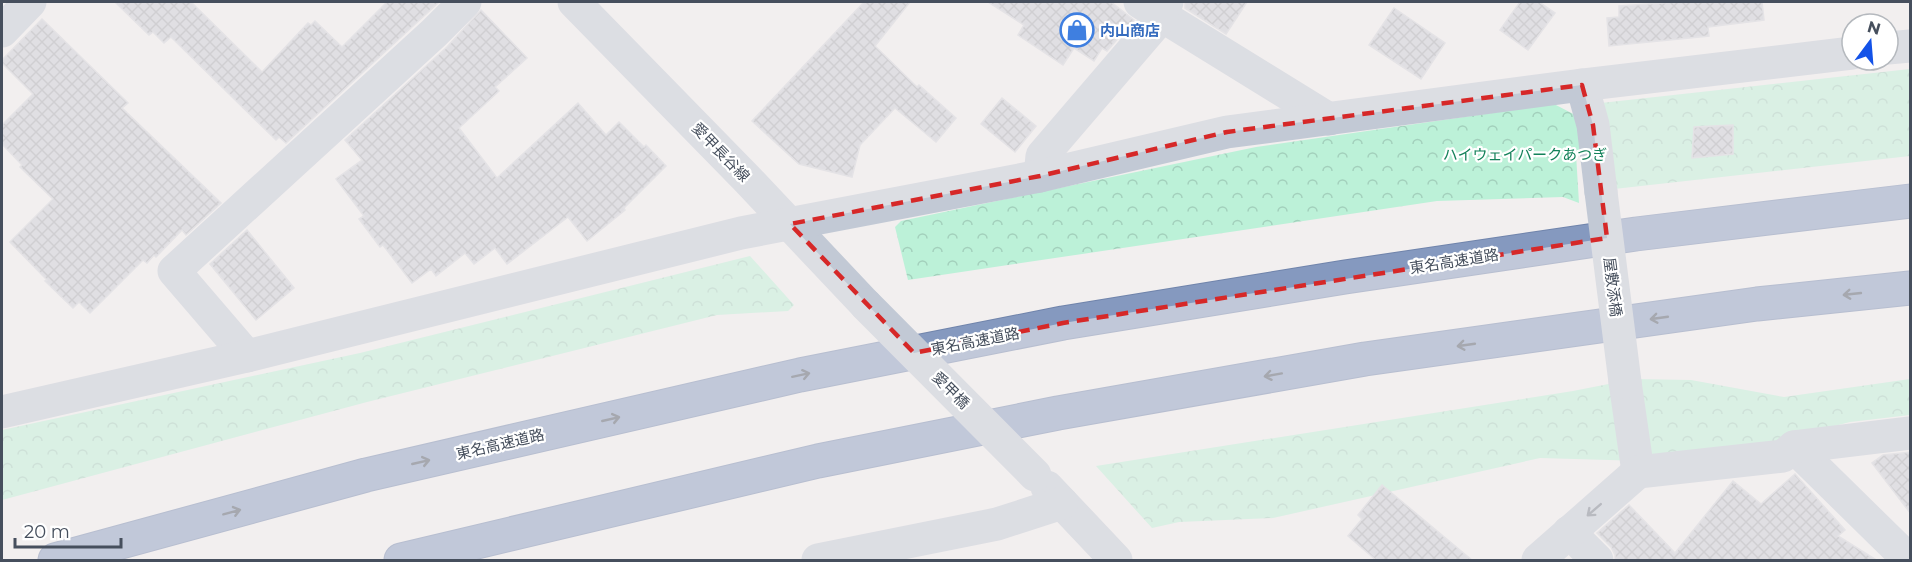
<svg xmlns="http://www.w3.org/2000/svg" width="1912" height="562" font-family="Montserrat,'Noto Sans JP',sans-serif">
  <style>
    .forest { fill: url(#forest-crowns) }
    .building { fill: url(#building-cross-hatch); stroke: #d3d4db; stroke-width: 1.5 }
    .lines { fill: none; stroke-linecap: round; stroke-linejoin: round }
    .highway-casing { stroke: #7084ab; stroke-width: 35 }
    .minor { stroke: #c2c9d5; stroke-width: 33 }
    .highway { stroke: #8599bf; stroke-width: 33 }
    .minor-bridge { stroke: #c2c9d5; stroke-width: 33 }
    .oneway { stroke: #495362 }
    .oneway2 { stroke: #717a87 }
    .marked { fill: none; stroke: #d62828; stroke-width: 4.5; stroke-dasharray: 12 8; stroke-linejoin: round }
    .labels { text-anchor: middle; dominant-baseline: central; stroke-width: 4.5; stroke-linejoin: round; paint-order: stroke }
    .shop-label { font-size: 15px; font-weight: bold; fill: #366cbe; stroke: #fff; text-anchor: start }
    .street-label { font-size: 15px; fill: #464f5d; stroke: #fff }
    .park-label { font-size: 15px; fill: #14825a; stroke: #fff }
  </style>
  <defs>
    <pattern id="forest-crowns" width="20" height="18" patternUnits="userSpaceOnUse" patternTransform="scale(1.5)"><rect width="20" height="18" fill="#bcf1d8"/><path d="M2 6a3 3 0 1 1 6 0M12 15a3 3 0 1 1 6 0" fill="none" stroke="#a3d0bc"/></pattern>
    <pattern id="building-cross-hatch" width="8" height="8" patternUnits="userSpaceOnUse" patternTransform="scale(1.5)"><rect width="8" height="8" fill="#cbcdd5"/><path d="M0 0l8 8M0 8l8-8" fill="none" stroke="#a7a9b0"/></pattern>
  </defs>
  <rect width="100%" height="100%" fill="#f2efef"/>
  <g class="forest">
    <path d="M1910,69v87l-305,34v-41l-29,5 3,49 -16,-6 -126,4 -529,79 -13,-53 6,-6 355,-74 298,-43 29,15 18,-16z"/>
    <path d="M750,256l44,49 -6,6 -71,4 -350,87 -365,98v-70l358,-77z"/>
    <path d="M1634,379l57,1 93,17 126,-18v36l-60,7 -89,23 -118,16 -103,-3 -267,60 -94,4 -27,6 -56,-62 477,-75z"/>
  </g>
  <g class="building">
    <path d="M115,2h76l71,70 46,-49 3,2 4,-4 27,26 45,-45h52l-153,141 -7,-6 -3,3 -105,-103 -7,6 -11,-11 -4,3z"/>
    <path d="M864,2h46l-35,44 42,41 2,-2 37,33 -20,24 -41,-34 -35,37 -8,32 -53,-13 -47,-43z"/>
    <path d="M988,2h123l23,18 -27,31 -5,-3 -8,13 -20,-13 -11,17 -45,-30 6,-10z"/>
    <path d="M1185,2h62l-21,32 -41,-26z"/>
    <path d="M1520,2h19l16,11 -27,37 -28,-20z"/>
    <path d="M1677,2h85l2,18 -56,7 1,9 -100,10 -2,-28 12,-1v-11z"/>
    <path d="M1394,8l51,35 -24,36 -52,-34z"/>
    <path d="M481,10l46,48 -32,29 4,4 -40,37 38,50 81,-75 28,32 13,-13 25,25 2,-2 20,21 -42,42 1,2 -38,31 -19,-24 -61,47 -12,-16 -21,16 -9,-11 -29,23 -5,-7 -19,14 -29,-38 -3,2 -21,-28 5,-3 -28,-37 26,-19 -17,-20 102,-93z"/>
    <path d="M42,19l86,84 -6,5 99,95 -35,32 -4,-5 -26,27 -2,-2 -7,8 -4,-3 -53,53 -11,-11 -6,6 -28,-27 2,-1 -37,-38 43,-43 -33,-32 2,-2 -20,-21v-19l31,-31 -31,-31v-3z"/>
    <path d="M1002,98l34,28 -21,26 -34,-28z"/>
    <path d="M1733,125v29l-41,4 2,-31z"/>
    <path d="M247,230l47,58 -38,32 -46,-56z"/>
    <path d="M1911,452v62l-39,-51 11,-8z"/>
    <path d="M1795,474l50,56 -7,6 40,25h-263v-6l-4,-8 -14,-14 32,-28 46,48 58,-72 28,23z"/>
    <path d="M1382,485l91,76h-96l-29,-25 14,-17 -4,-4z"/>
  </g>
  <g class="lines">
    <defs>
      <g id="highway">
        <path d="M55,560l311,-85 434,-100 263,-52 282,-46 291,-43 274,-33"/>
        <path d="M401,560l417,-99 240,-48 307,-54 392,-55 153,-16"/>
      </g>
    </defs>
    <use href="#highway" class="highway-casing"/>
    <g class="minor">
      <path d="M574,2l174,178 118,125"/>
      <path d="M1167,2l-5,14 167,103"/>
      <path d="M2,31l28,-29"/>
      <path d="M1888,48l22,-2"/>
      <path d="M1582,85l11,40 8,67"/>
      <path d="M1040,176l2,-20 120,-140 -22,-14"/>
      <path d="M247,356l-73,-85 260,-238 31,-31"/>
      <path d="M1625,382l13,90"/>
      <path d="M2,412l245,-56 494,-123 299,-57 187,-44 355,-47 270,-32"/>
      <path d="M1794,447l115,113"/>
      <path d="M1047,487l69,73"/>
      <path d="M1569,532l28,28"/>
      <path d="M818,560l179,-36 65,-21"/>
      <path d="M1538,560l100,-88 145,-16 11,-9 116,-14"/>
    </g>
    <use href="#highway" class="highway"/>
    <g class="minor-bridge">
      <path d="M1601,192l24,190"/>
      <path d="M866,305l169,170"/>
    </g>
  </g>
  <defs><path id="oneway-shaft" d="M-6 0H5M1.5-3L5.5 0L1.5 3" fill="none" stroke-width="1.6" stroke-linecap="round" stroke-linejoin="round" transform="scale(1.5)"/></defs>
  <g class="oneway">
    <use href="#oneway-shaft" transform="translate(1852 294) rotate(174)"/>
    <use href="#oneway-shaft" transform="translate(1659 318) rotate(172)"/>
    <use href="#oneway-shaft" transform="translate(1466 345) rotate(172)"/>
    <use href="#oneway-shaft" transform="translate(801 375) rotate(-12)"/>
    <use href="#oneway-shaft" transform="translate(1273 375) rotate(170)"/>
    <use href="#oneway-shaft" transform="translate(611 419) rotate(-13)"/>
    <use href="#oneway-shaft" transform="translate(421 462) rotate(-13)"/>
    <use href="#oneway-shaft" transform="translate(232 512) rotate(-15)"/>
  </g>
  <use class="oneway2" href="#oneway-shaft" transform="translate(1594 510) rotate(139)"/>
  <path d="M0 0H1912V562H0ZM1582,85l11,40 14,113 -544,85 -149,30 -124,-129 250,-48 187,-44z" fill="#f2efef" fill-opacity=".55" fill-rule="evenodd"/>
  <path class="marked" d="M1582,85l11,40 14,113 -544,85 -149,30 -124,-129 250,-48 187,-44z"/>
  <defs>
    <symbol id="shop-ring" viewBox="-11 -11 22 22"><circle r="9.5" fill="#fff" stroke="#3f7fe0" stroke-width="1.5"/><path d="M-5-2.5h2.3a2.7 3.5 0 0 1 5.4 0H5L5.5 6h-11ZM-1.5-2.5h3a1.5 2.3 0 0 0-3 0Z" fill="#3f7fe0"/></symbol>
  </defs>
  <g fill-rule="evenodd">
    <use href="#shop-ring" x="1058" y="11" width="38" height="38"/>
  </g>
  <g class="labels">
    <g class="shop-label">
      <text x="1100" y="30">内山商店</text>
    </g>
    <g class="street-label">
      <text transform="translate(721 152) rotate(46)">愛甲長谷線</text>
      <text transform="translate(1454 261) rotate(-9)">東名高速道路</text>
      <text transform="translate(1613 287) rotate(83)">屋敷添橋</text>
      <text transform="translate(975 341) rotate(-11)">東名高速道路</text>
      <text transform="translate(951 390) rotate(45)">愛甲橋</text>
      <text transform="translate(500 444) rotate(-13)">東名高速道路</text>
    </g>
    <g class="park-label">
      <text x="1525" y="154">ハイウェイパークあつぎ</text>
    </g>
  </g>
  <rect width="1912" height="562" fill="none" stroke="#464f5d" stroke-width="6"/>
  <g transform="translate(1870 42) rotate(16)"><circle r="28" fill="#ffffff" stroke="#b5b9be" stroke-width="1.5"/>
  <path d="M0-4.5L10 22L0 15L-10 22Z" fill="#1352e8"/>
  <text y="-9" font-size="16" font-weight="bold" text-anchor="middle" fill="#464f5d">N</text>
  </g>
  <path d="M15 538v9h106v-9" fill="none" stroke="#464f5d" stroke-width="3"/>
  <text x="24" y="538" font-size="18" fill="#464f5d" stroke="#ffffff" stroke-width="4.5" paint-order="stroke">20 m</text>
</svg>
